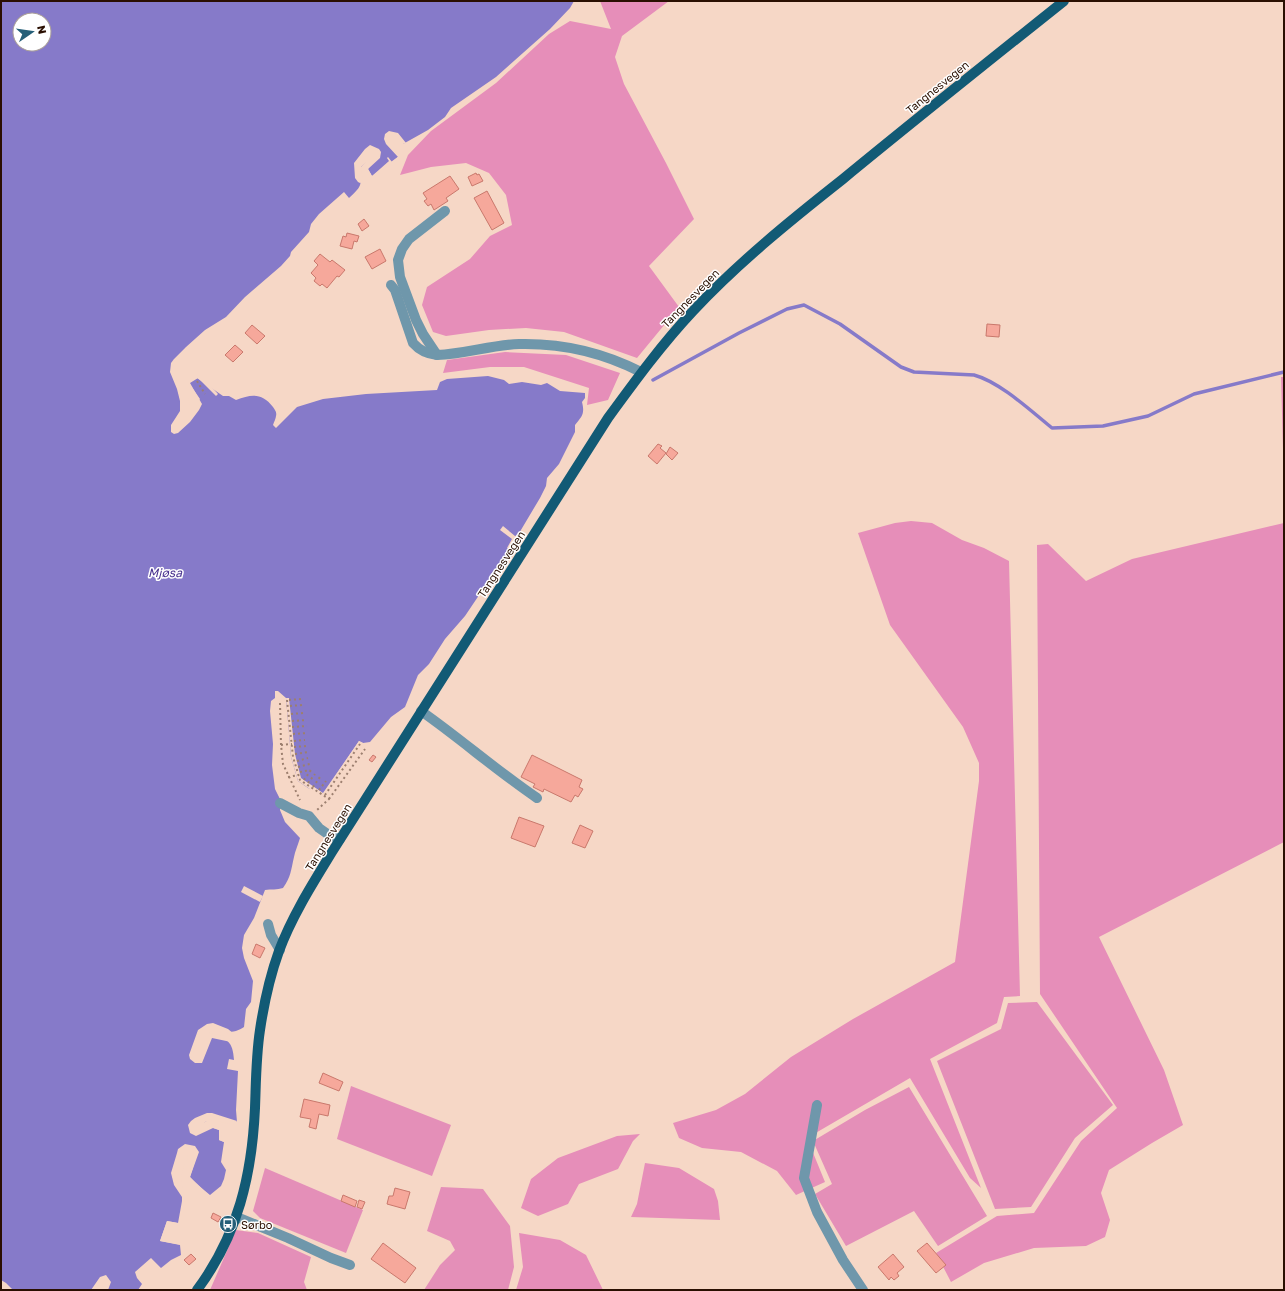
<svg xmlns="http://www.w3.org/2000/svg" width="1285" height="1291" font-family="'Golos Text',sans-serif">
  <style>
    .green { fill: #e48fb8 }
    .forest { fill: #e68eb9 }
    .water { fill: #867ac9; fill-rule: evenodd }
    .pier { fill: #f6d7c6 }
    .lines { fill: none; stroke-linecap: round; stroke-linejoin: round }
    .stream { stroke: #867ac9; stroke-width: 3.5 }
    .building { fill: #f6a89b; stroke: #c9786c }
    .path { stroke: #9c7f6f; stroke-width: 2; stroke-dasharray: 2 3; stroke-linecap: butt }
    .minor { stroke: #6f97ab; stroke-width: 10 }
    .major { stroke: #125a75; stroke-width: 10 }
    .labels { text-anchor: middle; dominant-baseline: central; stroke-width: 3; stroke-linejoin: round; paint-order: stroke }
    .street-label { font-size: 11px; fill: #2a0f01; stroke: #fff }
    .poi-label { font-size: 11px; fill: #2a0f01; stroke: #fff; text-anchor: start }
    .water-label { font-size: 12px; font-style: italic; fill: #493290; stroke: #fff }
  </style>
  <rect width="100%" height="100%" fill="#f6d7c6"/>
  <g class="green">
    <path d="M1037,1002l76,103 -38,33 -44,69 -36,2 -58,-148 64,-32 7,-26z"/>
    <path d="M351,1086l100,39 -19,51 -95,-37z"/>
    <path d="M909,1087l78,129 -49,30 -24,-35 -68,35 -31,-52 17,-10 -19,-43 52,-31z"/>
    <path d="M265,1168l98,42 -17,43 -86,-35 -7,-7z"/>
    <path d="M441,1187l42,2 27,37 4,41 -6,23h-84l16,-25 15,-15 -5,-9 -23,-10z"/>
    <path d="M236,1230l22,3 53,24 -7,25 3,8h-97z"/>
  </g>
  <g class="forest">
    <path d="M600,1h69l-47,35 -7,21 9,27 42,79 28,56 -45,47 30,41 -42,51 -73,-26 -38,-4 -37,2 -43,6 -13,-4 -11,-27 5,-18 43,-28 20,-23 22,-11 -6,-30 -17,-22 -23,-10 -35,4 -31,8 8,-20 23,-24 65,-48 53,-49 21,-13 41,8z"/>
    <path d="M505,352l61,3 54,18 -12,27 -21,5 2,-17 -65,-21h-34l-47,6 4,-13z"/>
    <path d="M1281,377h3v108z"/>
    <path d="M911,521l21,2 30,17 22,8 25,13 11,435 -16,1 -7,26 -67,36 51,129 -11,-10 -60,-100 -103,60 18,44 -29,13 -19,-24 -36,-19 -39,-4 -23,-10 -6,-15 43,-13 29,-16 46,-37 62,-38 102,-57 24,-181v-18l-16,-36 -73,-102 -32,-92 37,-10z"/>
    <path d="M1284,523v319l-185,95 65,133 19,55 -31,18 -43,27 -8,23 9,27 -5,17 -19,9 -52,2 -50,15 -33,19 -15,-29 61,-37 37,-3 47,-72 36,-33 -77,-114 -3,-449 11,-1 38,37 46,-22z"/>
    <path d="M640,1134l-7,7 -15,28 -39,15 -11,20 -30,12 -17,-8 10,-29 27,-21 59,-22z"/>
    <path d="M645,1163l34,5 35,21 4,12 2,19 -89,-3 6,-13z"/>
    <path d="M519,1233l41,7 26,15 17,35h-87l7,-23z"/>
  </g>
  <path class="water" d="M1,1h573l-4,7 -20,21 -54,48 -45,31 -6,9 -17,13 -25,14 -5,-5 -4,1 -2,5 7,11 -27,20 -4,-7 6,-15 -15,15c3,16 3,17 -10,29l-5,-6 -25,22 -8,10 -2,8 -18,20 -1,4 -9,10 -36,31 -19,20 -21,13 -19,17 -12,12 -1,14 16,39 11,-13 -11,-16 8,-5 26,18h6l7,4c16,-6 26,-7 37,7 2,3 4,5 3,9 0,2 -2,6 -3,9l3,3 21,-21 26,-8 43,-5 71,-4 3,-8 7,-3 41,-3 16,4 5,4 13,-2 19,3 6,-2 13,8 25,2v5l-3,4c3,12 0,14 -7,23v7l-16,32 -12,14 -1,8 -6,12 -34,57 -41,61 -20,23 -16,25 -11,11 -13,32 -14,10 -21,25 -7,1 -4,-2 -36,53 -15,-6 -10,-7 -7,-24 -5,-59 -8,-7h-3v7l-4,3 -1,10 3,33 -1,21 3,24 5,10v11l5,12 15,16c-2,7 -5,13 -6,19 -3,13 -3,20 -11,31 -6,2 -12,1 -18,2l-11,28 -10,17 -2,13 2,10 9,23 -2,21 -5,7 -2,18c-12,8 -18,4 -31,2l-10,8 -4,20 11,-22c17,3 23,6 24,25l-5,-1 -2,10 11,2 -2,39 1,12 -26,-4 -9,6 17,6v10l5,2 -3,20 5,8 -2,9 -3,7 -11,9 -16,-13 -4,-5 5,-16v-5l-9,-3 -7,25 3,12v11l-4,22 -11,-2 -7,20 20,4 1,10 -10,5 -10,8 -10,-10 -16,14 2,6 5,6 -4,6h-34l2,-4 -2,-5 -6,9h-97zM20,20h24v24h-24z"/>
  <g class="pier">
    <path d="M389,131l9,2 8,10 -3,1v2l-6,-5 -2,1 -1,2 6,10 -1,2 1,2 -27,19 -1,-1 -2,2 -5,-12 3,-5 -7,6 2,15 -3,1 -2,-1 -3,-4 -1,-15 11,-14 5,-4 9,4 2,3 -1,6 -12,11 4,7 17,-15 -2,-3 1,-1 4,5 6,-5 -12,-13 -2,-5 1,-5z"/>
    <path d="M174,359l3,22 3,5 4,2 4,7 2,13 8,-9 -11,-17 10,-6 10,6 11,12 -2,2 -18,-18 -8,5 12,21 -3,6 -9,12 -12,11 -4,1 -3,-2v-7l9,-14v-10l-3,-12 -7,-17 1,-9z"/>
    <path d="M503,526l12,10 5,-2 -9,17 -4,-3 5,-9 -12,-9z"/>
    <path d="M286,698h3l6,56 6,24 22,15 36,-52 4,2 -2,2 -1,-1 -36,51 -4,1 -22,-15 -7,-24z"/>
    <path d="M244,886l19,10 -3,6 -19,-10z"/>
    <path d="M213,1023l15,6 6,5 -21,-3 -4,2 15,3 7,6 -19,-4 -10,25h-7l-5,-4 -1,-4 9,-25 9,-6z"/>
    <path d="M207,1113h5l25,8 -2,4 -24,-5 -6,2 -1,2h5l12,5 1,4 -1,6 4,1 -1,2 -5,-2v-10l-6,-2 -17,8 -6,-3 -2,-8 3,-4 4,-3z"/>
    <path d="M185,1144l10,2 4,6 -9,25 21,20 -19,-14 -4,-5 5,-17 -2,-6h-3l-1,5 -3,5 -3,13 3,18 -2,1 -8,-12 -3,-12 6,-20 1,-4z"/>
    <path d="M167,1221l11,2v2l-10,-2 -6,17 19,3 1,2 -22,-4z"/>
    <path d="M106,1275l5,7 -3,8h-6l2,-7 -4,7h-9l9,-13z"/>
    <path d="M1,1280l5,3 7,7h-12z"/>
  </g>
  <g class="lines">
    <path class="stream" d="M653,380l86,-47 48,-24 17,-4 36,19 61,43 13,5 60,3c26,7 57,36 78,53l51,-2 45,-10 46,-22 90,-22"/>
  </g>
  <g class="building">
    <path d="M476,173l1,2 2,-1 4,7 -11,5 -4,-9z"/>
    <path d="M450,176l9,13 -13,9 2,3 -14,9 -3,-6 -3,2 -4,-5 3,-2 -4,-6z"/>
    <path d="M487,191l17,32 -12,7 -18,-32z"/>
    <path d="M364,219l5,7 -7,5 -4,-7z"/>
    <path d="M347,233l12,3 -2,6 -3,-1 -2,8 -12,-3 3,-10 3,1z"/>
    <path d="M380,249l6,12 -14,8 -7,-12z"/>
    <path d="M320,254l10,8 2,-2 13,10 -6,7 -2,-1 -10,12 -5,-4 -2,2 -6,-5 2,-3 -5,-5 7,-8 -4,-4z"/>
    <path d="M987,324l13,1 -1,12 -13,-1z"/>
    <path d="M252,325l13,11 -8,8 -12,-11z"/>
    <path d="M235,345l8,7 -10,10 -8,-7z"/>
    <path d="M658,444l4,2 -2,2 6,5 -9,11 -9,-8z"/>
    <path d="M670,447l8,6 -6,7 -6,-6z"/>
    <path d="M373,755l3,2 -4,5 -3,-2z"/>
    <path d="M532,755l50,25 -3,7 4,2 -5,8 -3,-2 -4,7 -27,-13 -1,3 -10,-5 2,-3 -14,-7z"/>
    <path d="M519,817l25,9 -9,21 -24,-9z"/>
    <path d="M580,825l13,6 -8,17 -13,-5z"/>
    <path d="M256,944l9,4 -5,10 -8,-4z"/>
    <path d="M323,1073l20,9 -4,9 -20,-8z"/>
    <path d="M304,1099l26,6 -2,11 -9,-2 -3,15 -7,-2 2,-8 -11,-2z"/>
    <path d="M395,1188l15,4 -5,17 -18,-5 2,-8h4z"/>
    <path d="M343,1195l14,6 -2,6 -14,-6z"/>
    <path d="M359,1200l6,2 -3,7 -5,-2z"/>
    <path d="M213,1213l8,4 -3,5 -7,-4z"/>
    <path d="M383,1243l33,25 -11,15 -34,-24z"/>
    <path d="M927,1243l19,22 -10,8 -19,-22z"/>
    <path d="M191,1254l5,5 -7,6 -5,-5z"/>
    <path d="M893,1254l11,13 -7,6 2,3 -5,4 -3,-3 -2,3 -11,-13z"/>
  </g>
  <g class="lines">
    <g class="path">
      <path d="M197,381l8,13"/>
      <path d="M287,700l6,57 7,23 29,19 -12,11"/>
      <path d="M289,700l13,-1"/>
      <path d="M280,703l1,42 2,19 17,36"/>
      <path d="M290,706l12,-1"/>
      <path d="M291,714l12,-1"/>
      <path d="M292,721l14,-1"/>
      <path d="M292,727l15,-1"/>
      <path d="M293,734l14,-1"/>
      <path d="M294,741l11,-1"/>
      <path d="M281,745l11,-1"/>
      <path d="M294,747l12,-1"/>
      <path d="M295,754l14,-2"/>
      <path d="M297,761l11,-3"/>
      <path d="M298,767l12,-3"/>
      <path d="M300,772l10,-2"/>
      <path d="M288,777l11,-2"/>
      <path d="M304,780l7,-10"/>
      <path d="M308,783l7,-9"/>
      <path d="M313,787l7,-10"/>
      <path d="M319,790l7,-9"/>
      <path d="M325,795l35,-51"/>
      <path d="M329,799l36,-50"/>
    </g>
    <g class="minor">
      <path d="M445,211l-36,28 -7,10 -4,11 2,17 16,43 7,14 14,21c28,-1 54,-10 82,-11 42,-1 85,9 122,28"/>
      <path d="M391,285l4,5 18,53c7,8 14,11 24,12"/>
      <path d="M421,711c40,28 76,60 116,87"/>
      <path d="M280,803l19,10 10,3 10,12 10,7 11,4"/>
      <path d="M268,924l3,11 9,15"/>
      <path d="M817,1105l-13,73 13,34 26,48 20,30"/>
      <path d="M237,1217l51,21 43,20 19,7"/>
    </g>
    <path class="major" d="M197,1290c41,-55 55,-115 58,-182 1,-26 1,-52 5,-78 4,-27 10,-54 19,-79 13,-35 34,-68 53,-99l276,-434c27,-37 54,-74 85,-107 46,-49 98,-91 150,-132 73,-60 147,-119 221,-178"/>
  </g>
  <defs>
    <symbol id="bus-disc" viewBox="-11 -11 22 22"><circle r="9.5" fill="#255f78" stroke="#fff"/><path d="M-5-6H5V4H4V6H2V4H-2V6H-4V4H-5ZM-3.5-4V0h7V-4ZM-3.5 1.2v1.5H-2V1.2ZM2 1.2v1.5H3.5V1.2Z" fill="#fff"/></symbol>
  </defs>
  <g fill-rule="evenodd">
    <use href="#bus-disc" x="218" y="1214" width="20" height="20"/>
  </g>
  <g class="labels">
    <g class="street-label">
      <text transform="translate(937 87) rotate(-39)">Tangnesvegen</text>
      <text transform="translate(690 298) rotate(-46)">Tangnesvegen</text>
      <text transform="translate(501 564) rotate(-57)">Tangnesvegen</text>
      <text transform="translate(328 837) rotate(-58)">Tangnesvegen</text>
    </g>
    <g class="poi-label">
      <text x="241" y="1224">Sørbo</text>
    </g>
    <g class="water-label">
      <text x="165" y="572">Mjøsa</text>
    </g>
  </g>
  <rect width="1285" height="1291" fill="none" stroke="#2a0f01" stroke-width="4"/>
  <g transform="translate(32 32) rotate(77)"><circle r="19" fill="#ffffff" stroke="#aa9f99"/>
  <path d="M0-3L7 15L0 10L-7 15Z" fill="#255f78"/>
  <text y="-6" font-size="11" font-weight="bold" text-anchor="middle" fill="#2a0f01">N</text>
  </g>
</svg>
